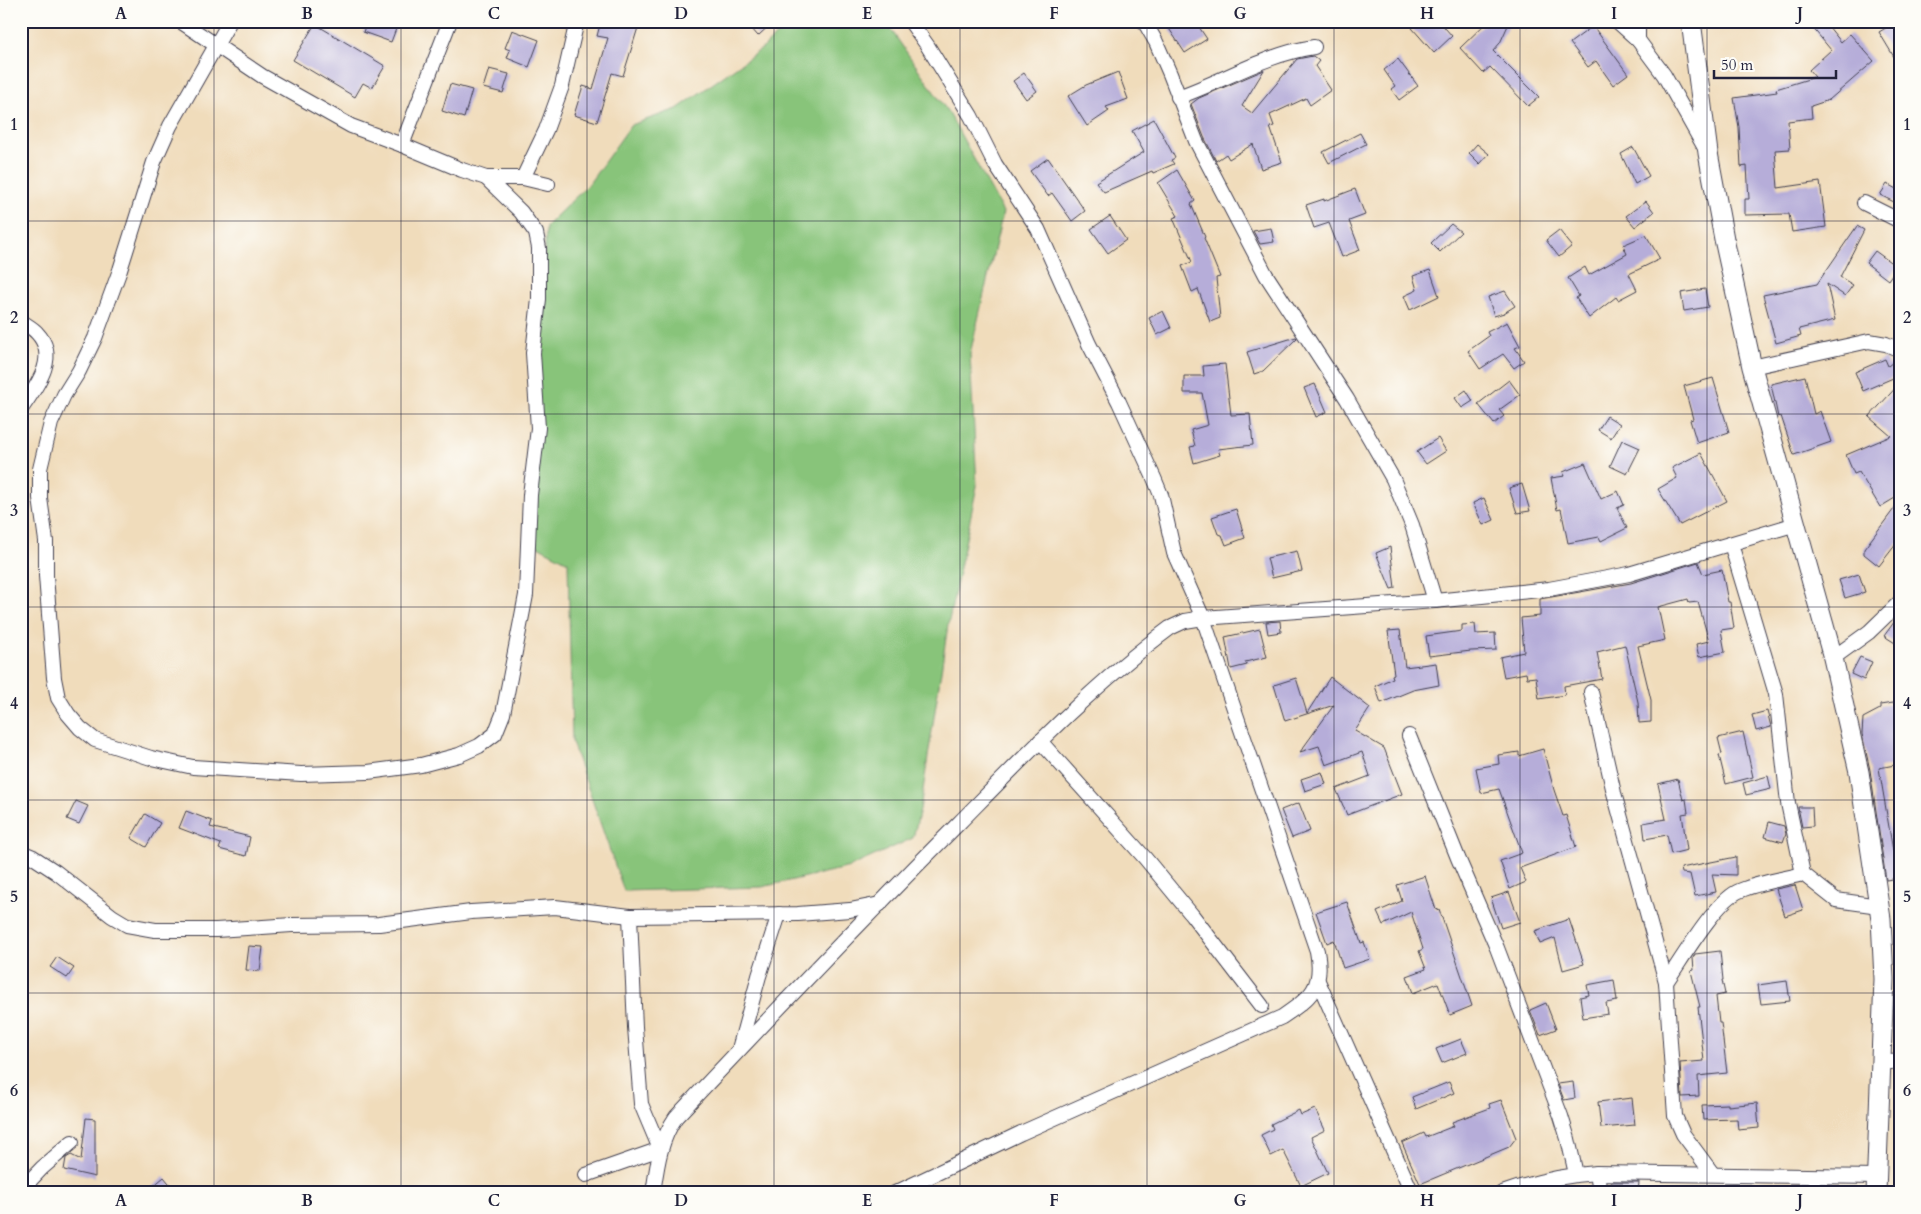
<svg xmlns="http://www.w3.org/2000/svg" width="1921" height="1214" font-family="Cardo,serif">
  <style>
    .green { fill: #88c47a; stroke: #55735a }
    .building { fill: #b6add9 }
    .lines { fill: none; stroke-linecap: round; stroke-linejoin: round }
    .street-casing { stroke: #413e4e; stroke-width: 16 }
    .secondary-casing { stroke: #413e4e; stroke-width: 21 }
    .street { stroke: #fff; stroke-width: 14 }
    .secondary { stroke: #fff; stroke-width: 19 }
    .grid { fill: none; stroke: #22223b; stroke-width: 1; stroke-opacity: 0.55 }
    .neatline { fill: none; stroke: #22223b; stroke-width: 2 }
    .grid-label { font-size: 16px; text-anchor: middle; font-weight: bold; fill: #22223b }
  </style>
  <rect width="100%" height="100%" fill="#fdfcf7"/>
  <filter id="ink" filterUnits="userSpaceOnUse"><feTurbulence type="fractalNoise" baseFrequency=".02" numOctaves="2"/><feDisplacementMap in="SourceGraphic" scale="10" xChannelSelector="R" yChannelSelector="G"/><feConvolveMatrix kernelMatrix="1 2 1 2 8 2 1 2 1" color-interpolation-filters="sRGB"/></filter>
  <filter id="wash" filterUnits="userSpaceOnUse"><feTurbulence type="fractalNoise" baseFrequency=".0096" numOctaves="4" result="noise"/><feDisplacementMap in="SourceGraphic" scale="20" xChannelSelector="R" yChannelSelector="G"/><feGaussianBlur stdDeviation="1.12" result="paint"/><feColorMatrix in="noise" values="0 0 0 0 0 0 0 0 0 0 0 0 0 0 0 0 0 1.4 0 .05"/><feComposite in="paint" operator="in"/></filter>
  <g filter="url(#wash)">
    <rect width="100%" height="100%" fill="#f0dcbb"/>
    <path class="green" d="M791,21h94l65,94 53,97 -33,142 7,132 -29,139 -28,185 -7,28 -63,29 -88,20 -138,4 -52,-149 -4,-180 -38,-20 16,-316 42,-41 43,-60 46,-16 86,-61z"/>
    <g id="blocks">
      <g class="building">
        <path d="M367,21h32l-8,21 -28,-10z"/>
        <path d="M601,21h39l-17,55 -11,-3 -15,49 -23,-7 9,-29 10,3 15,-51 -11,-2z"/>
        <path d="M745,21h29l-16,15z"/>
        <path d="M1177,21h18l12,18 -22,14 -17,-26z"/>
        <path d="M1420,21h19l13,15 -18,17 -22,-25z"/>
        <path d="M1488,21h22l-10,22 -7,8 46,46 -11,9 -38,-39 -7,6 -23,-25z"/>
        <path d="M1807,21h17l17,21 9,-8 24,27 -45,39 -18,6 1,12 -24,3 2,28 -15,1 3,38 42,-6 6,45 -34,5 -3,-18 -44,1v-16h4l-2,-33 -6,1 -2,-40 -5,-29 43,-6 -1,-3 39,-12 -6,-7 22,-20z"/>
        <path d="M1896,22l4,7v38l-21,-35z"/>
        <path d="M315,24l70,42 -13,22 -9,-5 -8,14 -62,-37z"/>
        <path d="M1593,26l35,48 -15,11 -17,-24 -8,6 -18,-24z"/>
        <path d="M512,30l27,10 -10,27 -22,-9 3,-8 -5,-2z"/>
        <path d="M1313,56l6,5 -4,5 16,24 -21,15 -4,-7 -36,17 4,11 -4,1 12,35 -21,7 -8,-25 -24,15 -3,-5 -10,7 -12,-24 -13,-33 8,-6 65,-28 -22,36 10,7 45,-54z"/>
        <path d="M1398,59l20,27 -19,14 -8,-11 4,-3 -11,-16z"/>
        <path d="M489,69l20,5 -6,19 -20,-5z"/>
        <path d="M1118,72l10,27 -22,8 3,4 -22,15 -19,-30 18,-11z"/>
        <path d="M1024,73l13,18 -11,8 -13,-18z"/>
        <path d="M450,84l22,6 -8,28 -22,-7z"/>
        <path d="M1154,119l21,39 -4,2 3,4 -21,9 -1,-2 -48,21 -8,-10 48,-30 -12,-21z"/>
        <path d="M1360,133l6,11 -37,19 -6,-11z"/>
        <path d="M1477,144l12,10 -9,10 -11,-11z"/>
        <path d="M1633,147l16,29 -14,8 -14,-30z"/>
        <path d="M1048,158l37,53 -13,10 -20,-28 -4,3 -18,-25z"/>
        <path d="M1177,170l18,31 -4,3 14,33 -1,1 16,39 -4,1 4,40 -10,4 -12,-33 -6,3 -10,-26 10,-4 -19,-44 5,-2 -20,-33z"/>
        <path d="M1887,184l13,7v14l-20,-10z"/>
        <path d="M1355,189l10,26 -16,6 11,29 -18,7 -13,-34 -15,5 -8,-23 18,-6v2z"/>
        <path d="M1646,201l8,11 -19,15 -9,-11z"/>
        <path d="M1110,216l16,24 -18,13 -17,-24z"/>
        <path d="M1451,224l10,8 -21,20 -9,-9z"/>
        <path d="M1857,226l7,4 -24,47 13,8 -8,11 -18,-12 8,36 -36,9 2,7 -25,7 -13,-48 54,-11z"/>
        <path d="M1271,228l3,14 -14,2 -7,-13z"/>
        <path d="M1559,230l13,16 -13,11 -13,-17z"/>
        <path d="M1646,235l14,24 -31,15 8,16 -19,10 -2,-3 -27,21 -13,-20 3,-2 -11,-18 17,-11 4,8 38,-21 -4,-9z"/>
        <path d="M1875,251l22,16 -9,13 -22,-17z"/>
        <path d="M1430,270l9,26 -29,14 -6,-14 13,-6 -4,-14z"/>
        <path d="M1705,289l3,18 -24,4 -3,-18z"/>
        <path d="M1505,291l10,15 -11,7 -10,3 -6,-19z"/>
        <path d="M1163,311l8,17 -14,7 -8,-17z"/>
        <path d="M1507,322l13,24 -5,2 9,13 -10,7 -11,-14 -23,15 -12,-18 21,-15 -2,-4z"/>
        <path d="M1296,337l1,1 -34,33 -9,3 -7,-22z"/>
        <path d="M1898,358l2,1v16l-37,16 -8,-19 30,-13 3,7z"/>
        <path d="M1225,364l6,51 19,-1 3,31 -35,4 2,6 -26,8 -4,-16 5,-1 -4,-16 17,-5 -6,-32h-18v-17h20l-1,-10z"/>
        <path d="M1805,376l9,38 6,-3 11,31 -37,13 -13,-39 -3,1 -7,-33z"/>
        <path d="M1713,378l16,54 -32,11 -7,-23 3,-1 -9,-33z"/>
        <path d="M1509,380l11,15 -21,15 5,6 -10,8 -16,-20z"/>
        <path d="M1900,383v112l-20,12 -21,-35 -5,2 -8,-19 45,-19 -22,-19z"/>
        <path d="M1315,384l12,28 -11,5 -12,-29z"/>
        <path d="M1466,390l7,11 -11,7 -7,-10z"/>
        <path d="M1607,416l13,8 -9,14 -13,-8z"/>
        <path d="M1438,438l8,13 -20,13 -9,-12z"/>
        <path d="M1622,440l18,8 -13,26 -17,-8z"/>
        <path d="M1701,453l26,48 -47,24 -22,-36 19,-11 -5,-10z"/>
        <path d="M1585,463l16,36 17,-8 6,14 -7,3 10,20 -26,13 -2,-4 -31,6 -7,-34 -4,1 -6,-32 14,-2 -2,-4z"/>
        <path d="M1522,484l8,27 -13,2 -8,-25z"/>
        <path d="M1484,498l10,22 -11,5 -10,-22z"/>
        <path d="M1900,501v38l-21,27 -15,-12v-5z"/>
        <path d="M1236,509l9,29 -19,7 -4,-10 -4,-1 -6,-17z"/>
        <path d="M1390,547l5,41 -4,1 -15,-36z"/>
        <path d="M1297,551l5,20 -30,7 -5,-20z"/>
        <path d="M1698,562l5,12 19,-4 6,32h2l4,26 -13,2 4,22 -26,5 -3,-13 13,-3 -11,-39 -9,1 -1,-4 -30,8 7,33 -27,6 13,54v22l-12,1 -1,-21 -13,-57 -28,7 5,27 -38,7 1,9 -26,4 -3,-22 -9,1 -1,-5 -22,4 -4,-20 24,-5 -3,-34 19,-2v-17l91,-16z"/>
        <path d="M1859,574l6,18 -20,6 -6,-18z"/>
        <path d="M1900,614v32l-16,-10z"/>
        <path d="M1280,621l1,11 -13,2 -2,-12z"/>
        <path d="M1475,624l1,10 19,-1 1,17 -25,1 -42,5 -3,-20 36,-5v-6z"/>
        <path d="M1260,629l7,28 -22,5 2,3 -16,4 -6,-32z"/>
        <path d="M1400,630l5,37 31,-4 3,22 -26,5 -32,13 -6,-17 18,-8 -1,-3 2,-1 -6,-43z"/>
        <path d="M1860,657l12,5 -8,18 -13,-6z"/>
        <path d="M1330,677l40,31 -15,23 29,17 18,46 -55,21 -11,-26 34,-13 -8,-24 -36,13 -7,-19 -19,6 34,-47 -49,16 -11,-36 22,-7 11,35z"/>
        <path d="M1900,702v62l-21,4 14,83 7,-1v28l-14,2 -16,-110 -8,-36 1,-16 17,-9v-4z"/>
        <path d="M1767,711l4,16 -15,4 -4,-16z"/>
        <path d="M1743,732l10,45 -27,7 -7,-29 3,-1 -4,-16z"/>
        <path d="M1543,749l11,41 9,26 3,-1 10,32 -56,21 6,14 -16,7 -10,-28 22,-8 -23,-64 -18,4 -5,-25 23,-4 -1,-9 21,-3v4z"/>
        <path d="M1322,772l4,12 -21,7 -4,-12z"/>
        <path d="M1768,776l3,13 -25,6 -3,-12z"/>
        <path d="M1678,779l5,21 3,-1 2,14 -6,1 5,36 -16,4 -4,-19 -22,4 -2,-16 23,-4 -8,-35z"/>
        <path d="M76,801l12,5 -9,18 -12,-5z"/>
        <path d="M1299,803l11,28 -18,7 -11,-28z"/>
        <path d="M1798,807h14l1,19 -11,1z"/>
        <path d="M186,811l26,10 -2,6 40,10 -4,19 -27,-7 2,-5 -42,-16z"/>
        <path d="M145,814l15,9 -14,24 -15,-9z"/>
        <path d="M1769,822l15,4 2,8 -3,8 -18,-5z"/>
        <path d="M1736,857v18l-24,-1 4,18 -21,4 -5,-22 -8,-1 -1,-5z"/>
        <path d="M1425,876l11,34 3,-1 33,97 -22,9 -12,-32 -25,10 -6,-17 19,-7 -7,-18 4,-2 -12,-37 -28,13 -6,-13 25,-11 -5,-16z"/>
        <path d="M1795,885l8,25 -18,6 -9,-27z"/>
        <path d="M1509,892l11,30 -19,6 -10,-30z"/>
        <path d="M1347,902l14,41 3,-1 6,17 -27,9 -9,-28 -7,3 -11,-31z"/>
        <path d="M1569,919l15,45 -21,6 -8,-32 -15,6 -5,-13z"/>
        <path d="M249,946l14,1 -3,24 -14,-1z"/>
        <path d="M1720,951l3,29h-1l3,14 -9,2 3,27h2l6,50 -29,3 1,20 -17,1 -2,-34 24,-2 -6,-54h2l-9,-36 3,-1 -1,-12 2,-4z"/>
        <path d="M57,957l17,11 -7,10 -17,-11z"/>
        <path d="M1614,980l3,21 -11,2 2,11 -25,4 -3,-21 9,-2 -2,-10z"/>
        <path d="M1787,981l3,20 -29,3 -3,-19z"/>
        <path d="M1546,1003l10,26 -16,6 -10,-25z"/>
        <path d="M1461,1039l6,14 -25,10 -6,-14z"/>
        <path d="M1449,1082l5,11 -38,16 -4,-12z"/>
        <path d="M1573,1082l2,16 -11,2 -6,-16z"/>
        <path d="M1632,1098l3,27 -34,3 -3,-26z"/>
        <path d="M1501,1100l15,38 -7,9 -89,37 -18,-41 22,-10 2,4 28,-11 -2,-4 38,-14 -1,-4z"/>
        <path d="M1757,1103l2,25 -21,2 -1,-11 -34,1 -1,-15 26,-1v2z"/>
        <path d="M1315,1109l10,21 -14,7 17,36 -27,13 -18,-36 -12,6 -10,-21 12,-6 -2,-5 28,-14 2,5z"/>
        <path d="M86,1118l9,1v58l-31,-7 2,-12 5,-3 10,5z"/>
        <path d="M164,1177l13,16h-32z"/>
        <path d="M1611,1182h28l-1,11h-28z"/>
      </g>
    </g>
  </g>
  <g filter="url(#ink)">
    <use href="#blocks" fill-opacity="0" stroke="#413e4e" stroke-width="1"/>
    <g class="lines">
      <defs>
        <g id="street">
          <path d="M180,21l82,55 89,50 51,19 60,25 24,8h37l25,6"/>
          <path d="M230,21l-60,105 -16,36 -34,108 -25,68 -16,33 -15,24 -13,28 -11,46v29l6,43v35l8,102 4,20 10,16 12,14 15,12 56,18 42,9 108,7 67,-2 53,-7 38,-10 20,-9 16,-12 8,-20 23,-119 4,-100 8,-67 -5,-75 6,-54v-51l-3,-15 -15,-21 -35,-34"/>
          <path d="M1144,21l12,21 14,32 26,67 70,134 81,124 46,80 19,46 23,76"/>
          <path d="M1617,21l21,19 26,35 41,73"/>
          <path d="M1638,21v19"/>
          <path d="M1178,97c46,-16 88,-43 136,-50"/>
          <path d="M402,145l48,-124"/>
          <path d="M523,178l23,-48 16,-44 15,-65"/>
          <path d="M1864,203l36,18"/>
          <path d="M21,321c5,4 12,7 16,12 23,24 -1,54 -16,76"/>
          <path d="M1752,367l117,-26 17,3 14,6"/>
          <path d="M1731,544l45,150 12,109 15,71 33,26 43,6"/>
          <path d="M1833,658l36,-26 31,-30"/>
          <path d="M1591,692l23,101 52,189 9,134 8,18 29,39"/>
          <path d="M1409,736l49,122 39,90 64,168 7,23 8,35"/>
          <path d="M1040,741l105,117 47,57 70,91"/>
          <path d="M21,852l12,5 23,15 56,44 15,9 28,5h61l76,-5 87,-1 92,-12 84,-5 75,9 168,-2 52,-4 30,-6"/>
          <path d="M1318,981l94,212"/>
          <path d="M1666,982c16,-23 48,-78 71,-90 18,-9 46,-13 66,-18"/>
          <path d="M739,1049l20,-73 20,-62"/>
          <path d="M1881,1063l19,-2"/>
          <path d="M1597,1173l3,20"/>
          <path d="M586,1175l74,-26 -19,-45 -6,-77 -5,-111"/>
          <path d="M21,1190l21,-22 30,-26"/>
          <path d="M653,1193c4,-27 7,-53 23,-76 93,-99 187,-198 283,-294 67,-68 134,-138 211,-195l15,-7 18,-3 232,-17 114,-12 80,-15 167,-50"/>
          <path d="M895,1193l126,-60 261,-116c29,-20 42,-29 35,-66l-114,-333 -29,-65 -13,-58 -7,-17 -35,-76 -30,-58 -51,-115 -43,-65 -24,-48 -44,-71 -17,-24"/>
          <path d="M1502,1193c32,-11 62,-18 95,-20l280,4"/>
        </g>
        <path id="secondary" d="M1691,21l17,132 16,86 28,128 81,291 26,114 22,147 3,60 -8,214"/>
      </defs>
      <use href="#street" class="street-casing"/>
      <use href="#secondary" class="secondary-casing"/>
      <use href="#street" class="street"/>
      <use href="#secondary" class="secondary"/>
    </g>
  </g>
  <path class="grid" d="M214,21v1172M401,21v1172M587,21v1172M774,21v1172M960,21v1172M1147,21v1172M1334,21v1172M1520,21v1172M1707,21v1172M21,221h1879M21,414h1879M21,607h1879M21,800h1879M21,993h1879"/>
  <rect width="1921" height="1214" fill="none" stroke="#fdfcf7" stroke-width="55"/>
  <path d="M1714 70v8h122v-8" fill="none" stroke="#22223b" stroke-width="2.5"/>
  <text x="1721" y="70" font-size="15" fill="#22223b" stroke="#fdfcf7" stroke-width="4" paint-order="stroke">50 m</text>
  <rect x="28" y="28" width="1866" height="1158" class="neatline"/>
  <g class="grid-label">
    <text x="121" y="19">A</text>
    <text x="307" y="19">B</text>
    <text x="494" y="19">C</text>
    <text x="681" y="19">D</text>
    <text x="867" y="19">E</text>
    <text x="1054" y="19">F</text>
    <text x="1240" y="19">G</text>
    <text x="1427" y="19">H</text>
    <text x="1614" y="19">I</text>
    <text x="1800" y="19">J</text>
    <text x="14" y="130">1</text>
    <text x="1907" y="130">1</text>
    <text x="14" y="323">2</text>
    <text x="1907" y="323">2</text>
    <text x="14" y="516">3</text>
    <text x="1907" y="516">3</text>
    <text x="14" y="709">4</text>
    <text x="1907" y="709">4</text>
    <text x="14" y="902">5</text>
    <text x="1907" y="902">5</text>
    <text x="14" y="1096">6</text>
    <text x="1907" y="1096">6</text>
    <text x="121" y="1206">A</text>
    <text x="307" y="1206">B</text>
    <text x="494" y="1206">C</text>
    <text x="681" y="1206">D</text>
    <text x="867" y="1206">E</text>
    <text x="1054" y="1206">F</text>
    <text x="1240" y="1206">G</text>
    <text x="1427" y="1206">H</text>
    <text x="1614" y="1206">I</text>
    <text x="1800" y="1206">J</text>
  </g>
</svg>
